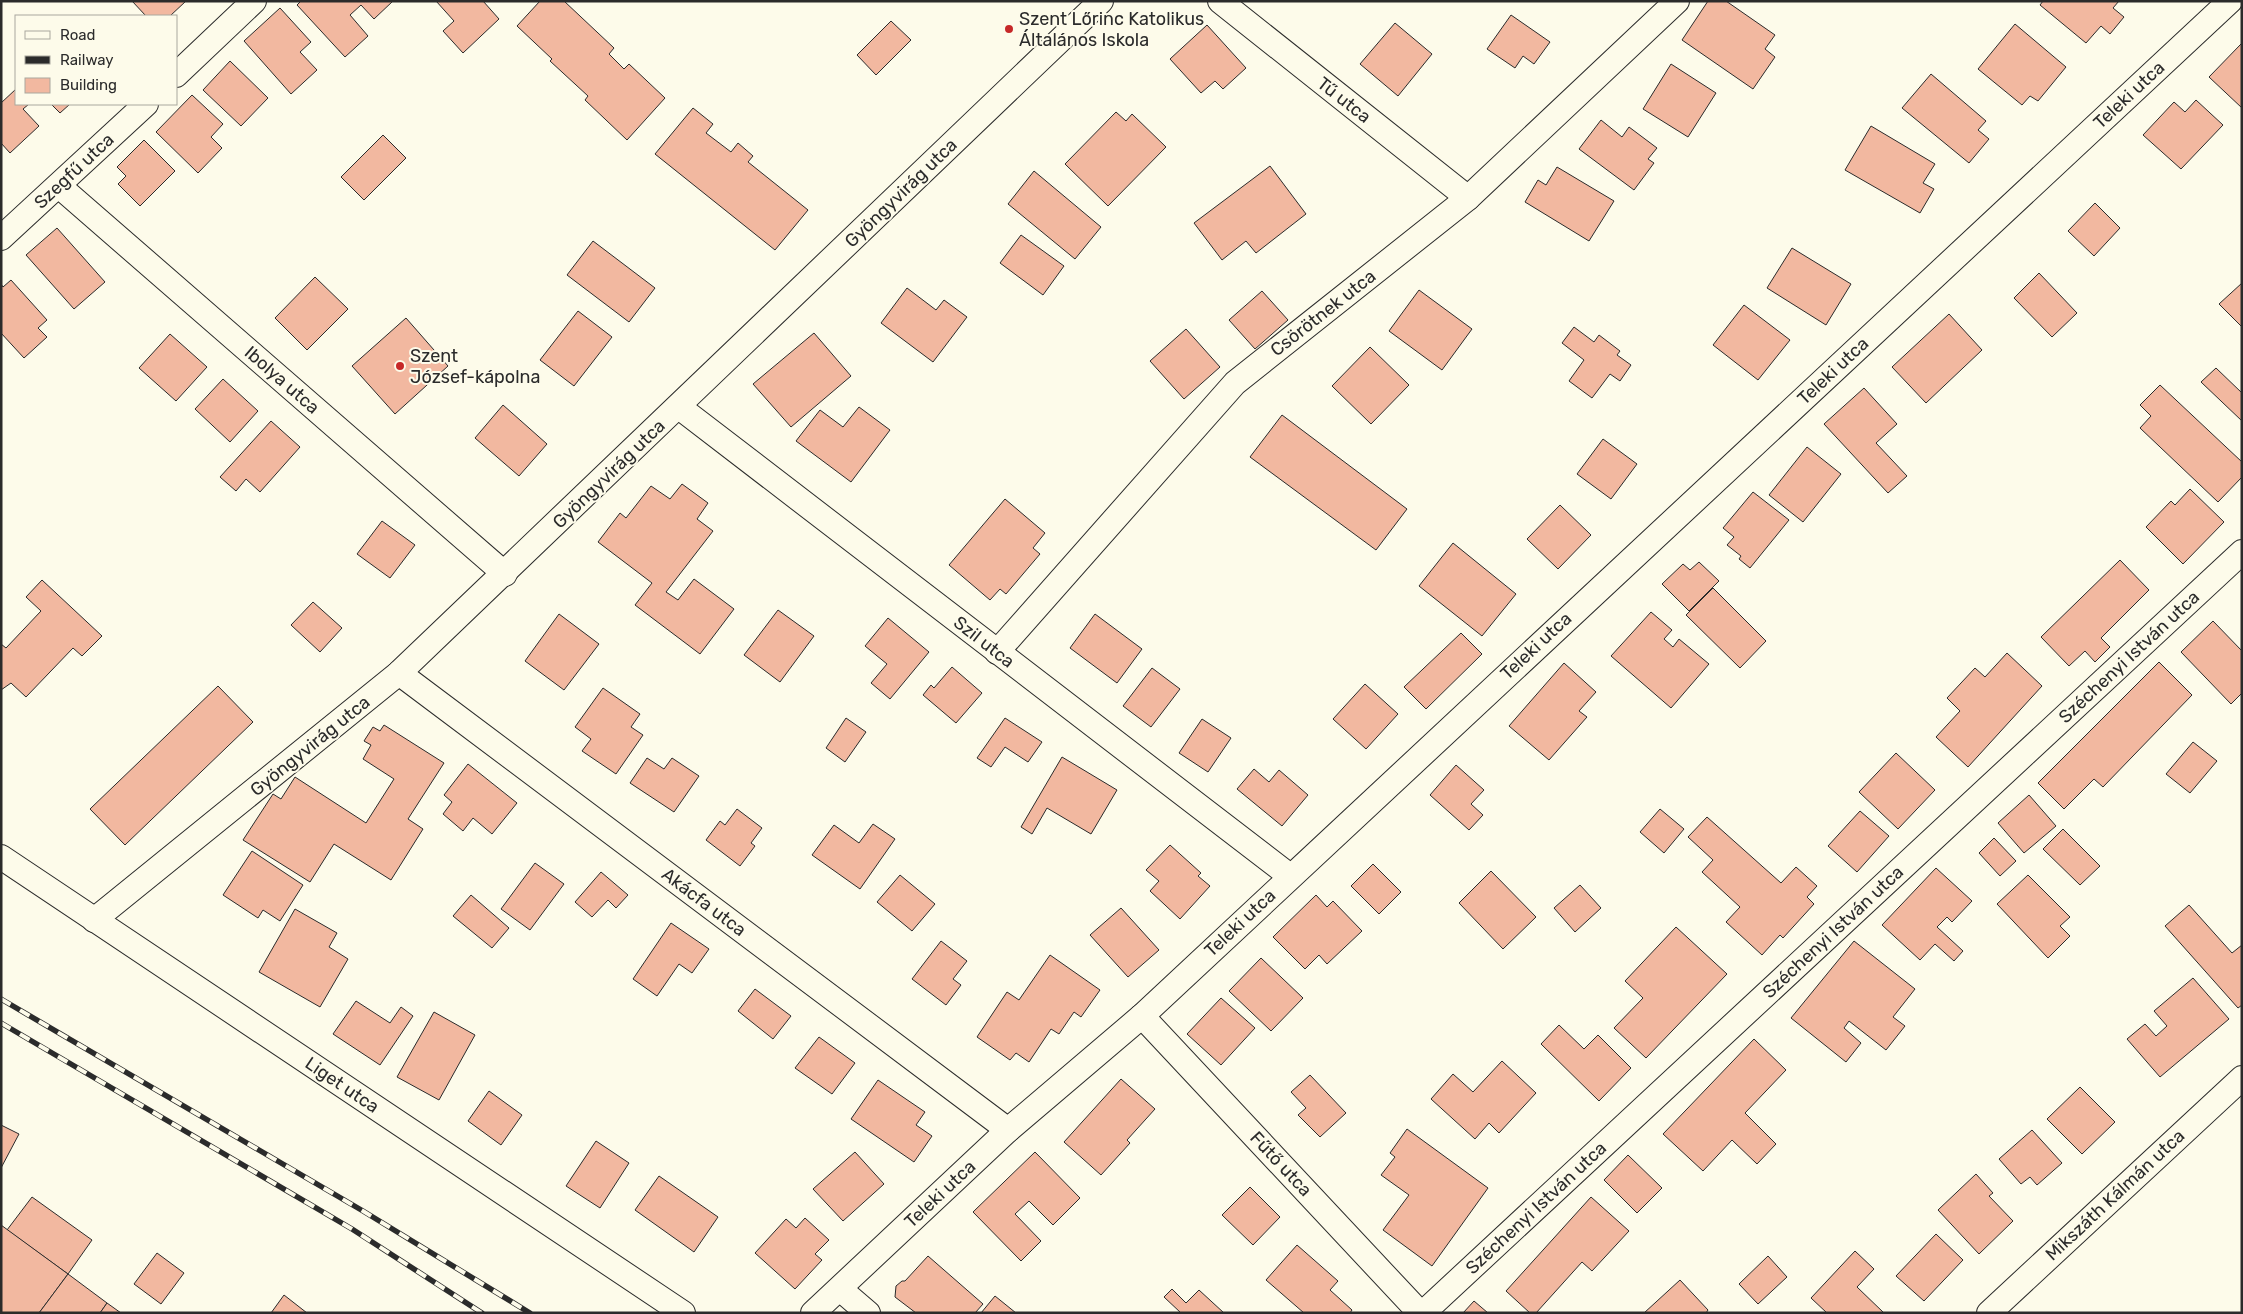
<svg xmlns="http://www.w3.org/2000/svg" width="2243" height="1314" font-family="Rubik,sans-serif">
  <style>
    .building { fill: #f2b8a0; stroke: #2b2b2b }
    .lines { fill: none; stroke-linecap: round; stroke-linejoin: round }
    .minor-casing { stroke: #2b2b2b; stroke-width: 26 }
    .minor { stroke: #fdfbea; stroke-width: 24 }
    .rail-casing { stroke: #2b2b2b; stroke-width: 5.5 }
    .rail { stroke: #fdfbea; stroke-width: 4; stroke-dasharray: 11; stroke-linecap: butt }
    .poi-dot { fill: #c62828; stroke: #fdfbea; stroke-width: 2 }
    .labels { text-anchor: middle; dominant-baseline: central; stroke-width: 4; stroke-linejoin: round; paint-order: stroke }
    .poi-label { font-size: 18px; fill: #2b2b2b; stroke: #fdfbea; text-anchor: start }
    .street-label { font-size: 18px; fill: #2b2b2b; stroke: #fdfbea }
  </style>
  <rect width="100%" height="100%" fill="#fdfbea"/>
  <g class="building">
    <path d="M132,1h54l-16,15h-24z"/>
    <path d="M301,1h92l-19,18 -13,-14 -11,10 18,21 -23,21 -48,-52z"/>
    <path d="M436,1h47l16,18 -36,34 -20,-22 11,-10z"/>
    <path d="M540,1h24l50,47 -5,6 15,15 5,-5 36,34 -38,42 -42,-40 3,-4 -38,-35 2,-2 -35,-33z"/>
    <path d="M1708,1h18l49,34 -10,14 10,8 -22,32 -71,-49z"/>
    <path d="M2043,1h76l-6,7 11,9 -14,17 -9,-8 -15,17 -46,-38z"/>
    <path d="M280,8l31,34 -11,10 17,18 -26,24 -47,-53z"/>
    <path d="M1511,15l39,27 -16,22 -11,-8 -8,12 -28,-19z"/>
    <path d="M891,21l20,19 -35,35 -19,-20z"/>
    <path d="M1395,23l37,31 -34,42 -38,-32z"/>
    <path d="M2015,24l51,43 -28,34 -8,-5 -8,9 -44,-36z"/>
    <path d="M1207,25l39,43 -23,21 -8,-8 -14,12 -31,-34z"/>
    <path d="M2241,44l1,1v63l-33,-31z"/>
    <path d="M230,61l38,37 -27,28 -38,-36z"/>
    <path d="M1671,64l45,29 -28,44 -45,-28z"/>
    <path d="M1931,74l55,47 -8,9 11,9 -20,24 -67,-55z"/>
    <path d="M16,89v15h13l-6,5 16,17 -29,27 -9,-10v-40z"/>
    <path d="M192,95l31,29 -12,13 11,11 -24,25 -42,-41z"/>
    <path d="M2196,100l27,25 -42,44 -38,-34 31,-33 11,10z"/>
    <path d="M51,104h19l-10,9z"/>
    <path d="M693,108l20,16 -7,9 25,19 7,-9 15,13 -5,6 60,48 -33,40 -120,-96z"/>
    <path d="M1116,112l10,9 6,-7 34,33 -58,59 -43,-42z"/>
    <path d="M1601,120l21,17 7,-10 28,21 -9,11 6,4 -20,27 -55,-41z"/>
    <path d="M1871,126l64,38 -12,19 11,6 -14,24 -75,-43z"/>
    <path d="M383,135l23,23 -42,42 -23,-23z"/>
    <path d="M144,140l31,31 -35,35 -22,-22 8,-8 -9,-9z"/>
    <path d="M1270,166l36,48 -50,39 -10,-12 -24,19 -28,-37z"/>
    <path d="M1557,167l57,34 -25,40 -64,-39 13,-22 8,5z"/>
    <path d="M1034,171l67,56 -26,32 -67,-55z"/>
    <path d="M2095,203l25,25 -26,28 -26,-25z"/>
    <path d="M57,228l48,54 -31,27 -48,-54z"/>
    <path d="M1021,235l43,31 -21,29 -43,-32z"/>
    <path d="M593,241l62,47 -26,34 -62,-47z"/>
    <path d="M1792,248l59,36 -25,41 -59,-37z"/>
    <path d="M2039,273l38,40 -25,24 -38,-39z"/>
    <path d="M315,277l33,32 -41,41 -32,-32z"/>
    <path d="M11,280l36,40 -9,8 9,9 -23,21 -23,-25v-49l2,3z"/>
    <path d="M2242,283v44l-23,-23z"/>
    <path d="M907,288l29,22 8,-10 23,17 -34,45 -52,-39z"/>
    <path d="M1419,290l53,39 -30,41 -53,-39z"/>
    <path d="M1262,291l26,29 -33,29 -26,-29z"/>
    <path d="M1744,305l46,35 -32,40 -45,-35z"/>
    <path d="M578,311l34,26 -38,49 -34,-26z"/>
    <path d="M1949,314l33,36 -56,53 -34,-36z"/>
    <path d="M406,318l42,48 -53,48 -43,-48z"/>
    <path d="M1574,327l20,15 5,-7 21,16 -3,4 14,10 -11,16 -10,-7 -18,24 -23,-17 15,-21 -22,-17z"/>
    <path d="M1186,329l34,38 -36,32 -34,-38z"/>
    <path d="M814,333l37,43 -60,51 -38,-43z"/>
    <path d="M170,334l37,33 -31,34 -37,-33z"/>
    <path d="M1370,347l39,38 -38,39 -39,-38z"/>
    <path d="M2216,368l26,25v28l-41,-39z"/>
    <path d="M223,379l35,32 -28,31 -35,-33z"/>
    <path d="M2160,385l82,77v15l-24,25 -78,-74 11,-12 -11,-11z"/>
    <path d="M1864,388l33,36 -21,19 31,33 -19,17 -64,-69z"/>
    <path d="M503,405l44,39 -28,32 -44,-38z"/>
    <path d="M859,407l31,23 -39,52 -55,-41 24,-31 23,17z"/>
    <path d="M1282,415l125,94 -31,41 -126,-93z"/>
    <path d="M271,421l29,26 -40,45 -14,-13 -10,12 -16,-14z"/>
    <path d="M1603,439l34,25 -26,35 -34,-25z"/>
    <path d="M1807,447l34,27 -38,48 -34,-27z"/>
    <path d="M682,484l26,19 -11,16 16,12 -47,61 12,8 16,-21 40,30 -34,45 -65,-49 17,-22 -54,-41 22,-29 6,5 25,-32 19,13z"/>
    <path d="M2190,489l34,33 -41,42 -37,-37 25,-26 4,4z"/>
    <path d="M1753,492l36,28 -39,48 -11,-9 2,-3 -14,-11 7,-8 -11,-9z"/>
    <path d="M1005,499l40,34 -12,15 7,6 -34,40 -6,-5 -10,11 -41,-35z"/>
    <path d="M1560,505l31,30 -33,34 -31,-30z"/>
    <path d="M382,521l33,24 -25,33 -33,-24z"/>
    <path d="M1453,543l63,51 -34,42 -63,-50z"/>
    <path d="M2120,560l29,30 -48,48 9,9 -15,15 -10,-11 -16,15 -28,-29z"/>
    <path d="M1699,562l20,19 -30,30 -27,-27 21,-20 7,6z"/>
    <path d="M42,580l60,56 -20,20 -9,-8 -47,49 -15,-14 -10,7v-46l5,4 35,-37 -15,-14z"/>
    <path d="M1713,588l53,53 -26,27 -54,-53z"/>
    <path d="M313,602l29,26 -22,24 -29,-27z"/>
    <path d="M778,610l36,26 -34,46 -36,-27z"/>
    <path d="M1651,612l21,18 -8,9 9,8 6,-8 30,25 -38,44 -60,-52z"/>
    <path d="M559,614l40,30 -35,46 -39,-29z"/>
    <path d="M1095,614l47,35 -25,34 -47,-35z"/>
    <path d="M888,618l41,34 -39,47 -19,-16 16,-19 -22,-18z"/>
    <path d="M2213,621l29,30v42l-11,11 -50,-52z"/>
    <path d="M1461,633l21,21 -56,55 -22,-22z"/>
    <path d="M2007,653l35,33 -74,81 -32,-30 24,-26 -13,-13 28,-30 10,9z"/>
    <path d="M2159,662l33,33 -89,92 -9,-8 -30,30 -26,-26z"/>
    <path d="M1564,663l32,29 -17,19 8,6 -38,43 -40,-34z"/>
    <path d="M952,667l30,26 -26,30 -33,-28 8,-10 3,3z"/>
    <path d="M1152,668l28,21 -29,38 -28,-21z"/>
    <path d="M1365,684l33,30 -32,35 -33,-30z"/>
    <path d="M218,686l35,36 -128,123 -35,-36z"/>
    <path d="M603,688l37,26 -9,13 12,8 -27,39 -34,-23 9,-12 -16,-12z"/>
    <path d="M846,718l20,14 -21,30 -19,-14z"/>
    <path d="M1005,718l37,24 -14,20 -23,-15 -14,20 -14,-9z"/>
    <path d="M1202,719l29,19 -23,34 -29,-19z"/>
    <path d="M384,725l60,38 -36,56 15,10 -32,51 -57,-36 -24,38 -67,-42 30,-46 8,5 14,-22 71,46 28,-44 -31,-20 8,-14 -7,-4 9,-14 7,4z"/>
    <path d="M2193,742l24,19 -27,32 -24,-19z"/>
    <path d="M1896,753l39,37 -37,39 -39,-37z"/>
    <path d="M1062,757l55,33 -26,44 -44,-26 -15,26 -11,-7z"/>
    <path d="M647,758l17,11 8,-11 27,18 -25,36 -44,-29z"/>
    <path d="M468,764l49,39 -25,31 -19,-16 -10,13 -20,-17 9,-12 -8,-7z"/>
    <path d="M1456,765l28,25 -13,14 12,11 -14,15 -39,-35z"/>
    <path d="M1254,769l15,13 10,-12 29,25 -26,31 -45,-37z"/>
    <path d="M2029,795l27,31 -32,27 -26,-30z"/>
    <path d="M737,809l25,19 -11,15 4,3 -15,20 -34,-26 14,-19 5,4z"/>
    <path d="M1660,809l24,20 -20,24 -24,-21z"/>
    <path d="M1860,811l29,25 -32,36 -29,-26z"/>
    <path d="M1707,817l74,66 15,-16 21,19 -10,11 7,7 -31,34 -3,-3 -18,20 -36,-33 14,-15 -38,-35 11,-12 -25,-23z"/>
    <path d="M873,824l22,15 -35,50 -48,-34 22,-30 25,18z"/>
    <path d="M2063,829l37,37 -20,19 -37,-36z"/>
    <path d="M1994,838l22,23 -16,15 -21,-23z"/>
    <path d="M1170,845l31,28 -3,3 12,10 -30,33 -30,-28 9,-10 -13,-11z"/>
    <path d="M252,851l51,34 -23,36 -17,-11 -5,8 -35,-23z"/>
    <path d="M535,863l29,21 -34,46 -29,-21z"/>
    <path d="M1373,864l28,28 -22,22 -28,-28z"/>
    <path d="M1936,868l36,33 -20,21 -5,-5 -10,10 26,24 -9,10 -19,-17 -15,16 -38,-35z"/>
    <path d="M1491,871l45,46 -33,32 -44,-46z"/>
    <path d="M601,872l27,23 -12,13 -8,-8 -16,17 -17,-15z"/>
    <path d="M900,875l35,29 -23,27 -35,-29z"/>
    <path d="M2028,875l42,42 -10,9 10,10 -22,22 -51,-54z"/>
    <path d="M1580,885l21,23 -26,24 -21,-24z"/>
    <path d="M471,895l38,33 -17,20 -39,-32z"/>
    <path d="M1316,895l11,12 6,-6 29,30 -35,33 -8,-9 -14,14 -32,-32z"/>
    <path d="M2189,905l43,48 10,-8v60l-4,3 -73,-82z"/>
    <path d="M1121,908l38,42 -31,27 -38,-42z"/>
    <path d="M295,909l42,24 -8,14 19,12 -28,48 -61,-35z"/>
    <path d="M671,923l38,26 -17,24 -13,-9 -22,32 -24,-17z"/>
    <path d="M1676,927l51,47 -81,84 -32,-30 29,-30 -18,-17z"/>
    <path d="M941,941l26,20 -14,18 8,6 -15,20 -34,-26z"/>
    <path d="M1854,941l61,48 -22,28 12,9 -19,24 -37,-29 -5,7 17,15 -15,19 -55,-44z"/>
    <path d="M1050,955l50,35 -19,27 -7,-5 -15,22 -8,-5 -22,33 -13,-9 -6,7 -33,-23 30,-45 12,8z"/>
    <path d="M1261,958l42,40 -32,33 -42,-40z"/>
    <path d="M2193,978l36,41 -69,58 -33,-38 18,-15 11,12 11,-10 -13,-15z"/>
    <path d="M755,989l36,27 -18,23 -35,-28z"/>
    <path d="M1221,998l34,30 -34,37 -34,-31z"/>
    <path d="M356,1001l34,22 11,-16 12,9 -33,49 -47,-31z"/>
    <path d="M434,1012l41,23 -36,65 -42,-23z"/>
    <path d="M1559,1025l25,24 14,-14 33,33 -32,33 -58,-57z"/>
    <path d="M819,1037l36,26 -23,31 -37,-26z"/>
    <path d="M1754,1039l32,31 -41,43 31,31 -19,20 -25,-24 -29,31 -40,-37z"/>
    <path d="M1502,1061l34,32 -37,40 -10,-10 -14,16 -44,-40 22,-25 20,18z"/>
    <path d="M1310,1075l36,38 -26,24 -22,-22 8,-7 -15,-16z"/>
    <path d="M1121,1079l34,30 -28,31 3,3 -29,32 -37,-33z"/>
    <path d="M878,1080l47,32 -9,13 16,11 -18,26 -63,-43z"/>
    <path d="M2080,1087l35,35 -33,32 -35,-35z"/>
    <path d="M489,1091l33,24 -21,30 -33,-24z"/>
    <path d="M1,1125l18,9 -18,34z"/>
    <path d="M1407,1129l81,59 -56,78 -49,-36 26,-35 -28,-20 14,-18 -5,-4z"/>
    <path d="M2032,1130l30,33 -25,22 -7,-8 -9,7 -22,-25z"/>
    <path d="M596,1141l33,22 -29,45 -34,-22z"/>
    <path d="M855,1152l29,32 -41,37 -30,-32z"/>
    <path d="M1035,1152l45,46 -27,27 -24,-24 -14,13 26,27 -20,20 -48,-49z"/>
    <path d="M1628,1155l34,33 -25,25 -33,-33z"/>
    <path d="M1976,1174l17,19 -4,3 24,25 -34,33 -41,-44z"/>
    <path d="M659,1176l59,41 -24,35 -59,-42z"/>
    <path d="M1250,1187l30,30 -27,28 -31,-30z"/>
    <path d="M32,1197l60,43 -24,34 -61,-44z"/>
    <path d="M1591,1197l38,34 -37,40 -10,-9 -46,51h-6l-24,-22z"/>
    <path d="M805,1218l24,22 -14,14 7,6 -27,29 -40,-36 31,-34 10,9z"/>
    <path d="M1,1225l67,49 -29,39h-38z"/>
    <path d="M1936,1234l27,26 -39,41 -28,-25z"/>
    <path d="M1297,1245l41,36 -8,9 22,20 -2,3h-46l-38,-33z"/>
    <path d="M1855,1251l19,18 -17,18 27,26h-57l-16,-15z"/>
    <path d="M157,1253l27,20 -23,31 -27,-20z"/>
    <path d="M928,1256l55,48 -8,9h-59l-21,-16 1,-11 6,-5h3z"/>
    <path d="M1768,1256l19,21 -29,27 -19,-20z"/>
    <path d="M68,1274l39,29 -7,10h-61z"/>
    <path d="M1680,1280l28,30 -2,3h-62z"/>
    <path d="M1172,1289l14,14 13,-13 25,23h-43l-17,-16z"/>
    <path d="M284,1295l23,18h-36z"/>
    <path d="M995,1296l21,17h-35z"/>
    <path d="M1474,1301l14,12h-25z"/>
    <path d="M107,1303l14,10h-21z"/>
  </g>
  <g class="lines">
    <defs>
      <g id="minor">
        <path d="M1220,1l248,197"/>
        <path d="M176,75l78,-74"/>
        <path d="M59,186l446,388"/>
        <path d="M1,238l145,-134"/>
        <path d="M679,407l611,469"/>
        <path d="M997,652l238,-269 233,-185 209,-197"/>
        <path d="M399,673l609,457"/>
        <path d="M1,857l682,456"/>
        <path d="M94,920l305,-247 702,-672"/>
        <path d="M1142,1016l278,297"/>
        <path d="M840,1289l28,24"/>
        <path d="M813,1313l195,-183 134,-114 1088,-1015"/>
        <path d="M1423,1313l819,-761"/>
        <path d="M1989,1313l253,-235"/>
      </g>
    </defs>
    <use href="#minor" class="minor-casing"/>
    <use href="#minor" class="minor"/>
    <defs>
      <g id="rail">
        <path d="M1,999l362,212 167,102"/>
        <path d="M1,1023l351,206 130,84"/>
      </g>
    </defs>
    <use href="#rail" class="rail-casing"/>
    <use href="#rail" class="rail"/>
  </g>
  <g class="poi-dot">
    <circle cx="1009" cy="29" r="5"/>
    <circle cx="400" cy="366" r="5"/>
  </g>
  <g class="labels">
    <g class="poi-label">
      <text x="1019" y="19">Szent Lőrinc Katolikus<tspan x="1019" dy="21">Általános Iskola</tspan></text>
      <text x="410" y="356">Szent<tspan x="410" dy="21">József-kápolna</tspan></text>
    </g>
    <g class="street-label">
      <text transform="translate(2129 95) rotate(-43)">Teleki utca</text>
      <text transform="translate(1344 100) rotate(38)">Tű utca</text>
      <text transform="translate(74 171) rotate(-43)">Szegfű utca</text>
      <text transform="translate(901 193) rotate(-44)">Gyöngyvirág utca</text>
      <text transform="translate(1323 313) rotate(-38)">Csörötnek utca</text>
      <text transform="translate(1833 371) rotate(-43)">Teleki utca</text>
      <text transform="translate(282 380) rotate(41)">Ibolya utca</text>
      <text transform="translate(609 474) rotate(-44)">Gyöngyvirág utca</text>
      <text transform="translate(984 642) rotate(38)">Szil utca</text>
      <text transform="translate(1536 646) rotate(-43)">Teleki utca</text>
      <text transform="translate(2129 657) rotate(-43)">Széchenyi István utca</text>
      <text transform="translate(310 746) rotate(-39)">Gyöngyvirág utca</text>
      <text transform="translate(704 902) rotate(37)">Akácfa utca</text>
      <text transform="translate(1240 923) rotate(-43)">Teleki utca</text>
      <text transform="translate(1833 932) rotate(-43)">Széchenyi István utca</text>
      <text transform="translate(342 1085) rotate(34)">Liget utca</text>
      <text transform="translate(1281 1164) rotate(47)">Fűtő utca</text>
      <text transform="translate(940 1194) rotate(-43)">Teleki utca</text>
      <text transform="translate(2115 1195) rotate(-43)">Mikszáth Kálmán utca</text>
      <text transform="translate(1536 1208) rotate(-43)">Széchenyi István utca</text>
    </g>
  </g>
  <rect width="2243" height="1314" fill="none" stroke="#2b2b2b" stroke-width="5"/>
  <rect x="15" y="15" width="162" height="90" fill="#fdfbea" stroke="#a9a89e"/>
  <rect x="25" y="31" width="25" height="8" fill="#fdfbea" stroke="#a9a89e"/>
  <text x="60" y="40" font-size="15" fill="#2b2b2b">Road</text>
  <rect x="25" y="56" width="25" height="8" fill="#2b2b2b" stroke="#a9a89e"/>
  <text x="60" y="65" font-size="15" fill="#2b2b2b">Railway</text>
  <rect x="25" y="78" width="25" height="15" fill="#f2b8a0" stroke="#a9a89e"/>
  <text x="60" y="90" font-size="15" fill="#2b2b2b">Building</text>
</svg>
